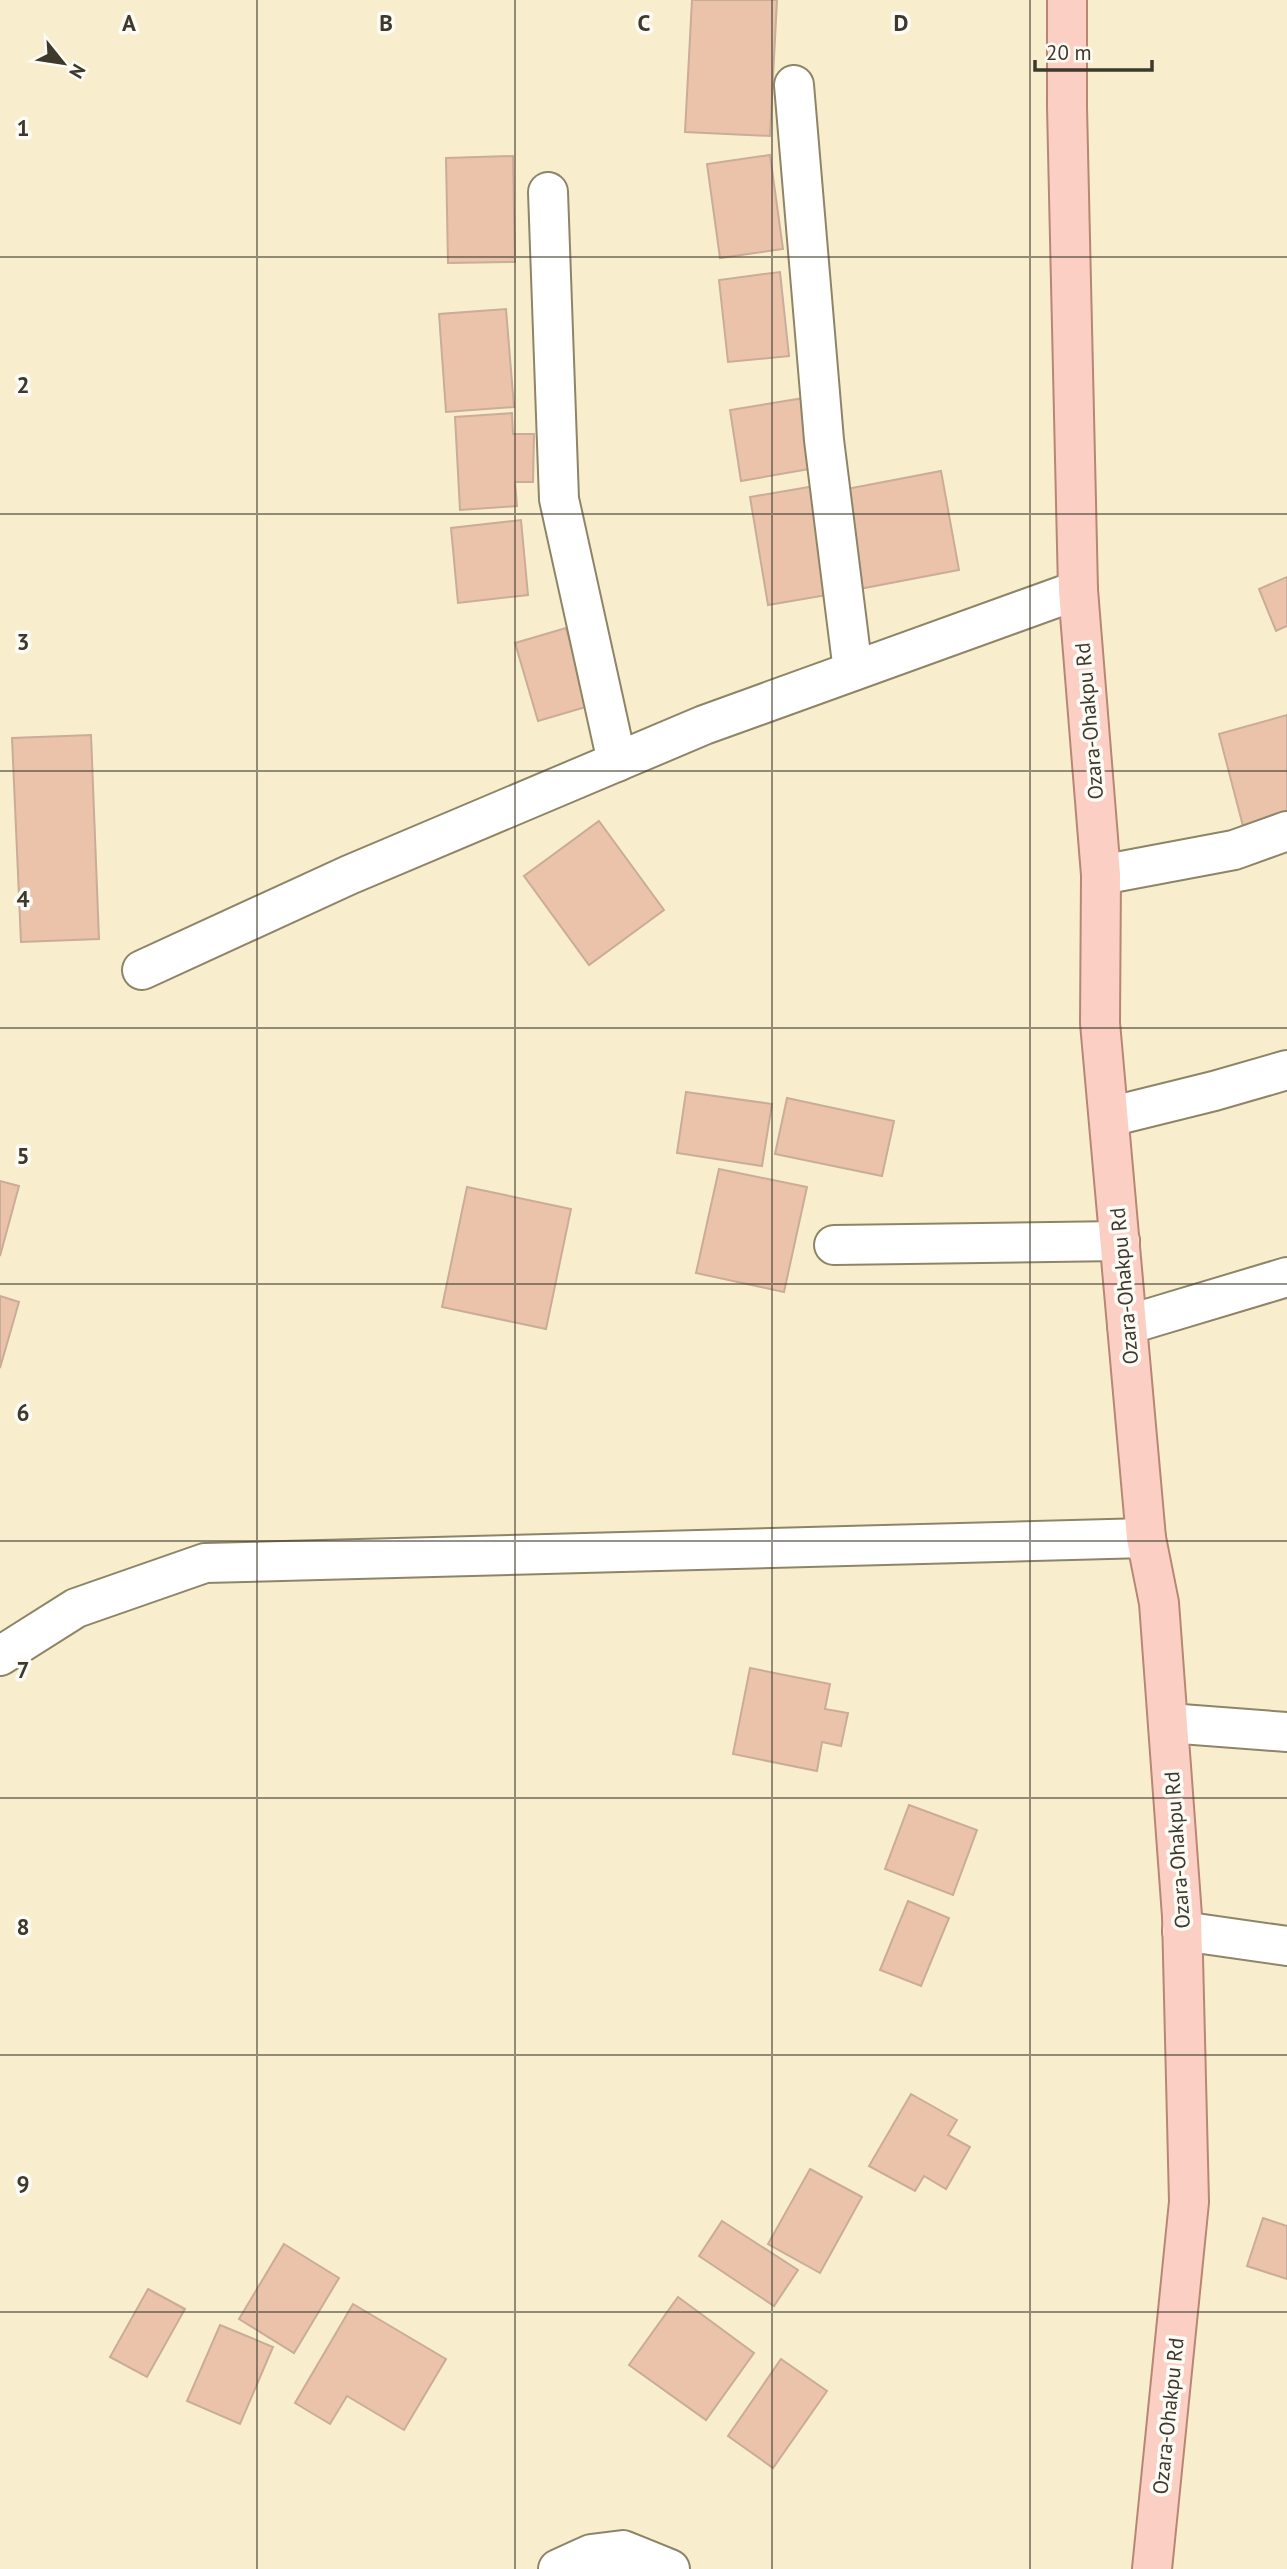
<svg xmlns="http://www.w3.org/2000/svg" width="1287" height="2569" font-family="'PT Sans',sans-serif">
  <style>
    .building { fill: #eac3aa; stroke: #caac99; stroke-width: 2 }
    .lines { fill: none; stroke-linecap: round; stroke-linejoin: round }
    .minor-casing { stroke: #8e8467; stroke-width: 42 }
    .major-casing { stroke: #b88675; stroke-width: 42 }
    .minor { stroke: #fff; stroke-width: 38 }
    .major { stroke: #fccfc4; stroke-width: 38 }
    .grid { fill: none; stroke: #3d392c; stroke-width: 2; stroke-opacity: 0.55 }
    .labels { text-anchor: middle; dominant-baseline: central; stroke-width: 7; stroke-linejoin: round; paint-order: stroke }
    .street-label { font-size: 21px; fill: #3d392c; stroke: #fdfbf5 }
    .grid-label { font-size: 23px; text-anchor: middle; font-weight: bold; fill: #3d392c; stroke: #fdfbf5; stroke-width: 7; stroke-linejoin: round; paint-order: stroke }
  </style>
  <rect width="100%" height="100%" fill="#f8eecd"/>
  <g class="building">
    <path d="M692,0h85l-7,136 -85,-4z"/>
    <path d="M770,155l13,94 -63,9 -13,-94z"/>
    <path d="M513,156l2,106 -67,1 -2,-105z"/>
    <path d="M780,272l9,84 -61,6 -9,-82z"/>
    <path d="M506,309l8,98 -68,5 -7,-98z"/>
    <path d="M810,397l11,70 -80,14 -11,-71z"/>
    <path d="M512,413l1,21h21l-1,48h-18l2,24 -57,4 -5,-93z"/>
    <path d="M941,471l18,99 -105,20 -18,-99z"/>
    <path d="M815,486l18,108 -65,11 -18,-108z"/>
    <path d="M521,520l7,75 -70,8 -7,-75z"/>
    <path d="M1287,577v49l-11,5 -17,-42z"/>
    <path d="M566,628l23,78 -51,15 -23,-78z"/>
    <path d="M1287,715v99l-44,12 -24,-92z"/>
    <path d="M91,735l8,204 -78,3 -9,-204z"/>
    <path d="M599,821l65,89 -75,55 -65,-89z"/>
    <path d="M686,1092l86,12 -10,62 -85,-13z"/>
    <path d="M787,1098l107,23 -12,55 -107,-22z"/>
    <path d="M719,1169l88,18 -23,105 -88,-19z"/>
    <path d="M0,1181l19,5 -19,70z"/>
    <path d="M467,1187l104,22 -25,120 -104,-22z"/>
    <path d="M0,1296l19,6 -19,66z"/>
    <path d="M750,1668l80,16 -5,25 23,4 -7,33 -19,-4 -5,29 -84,-17z"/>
    <path d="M909,1805l68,25 -24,65 -68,-26z"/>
    <path d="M908,1901l41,17 -28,68 -41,-16z"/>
    <path d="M911,2094l46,26 -9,15 22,12 -24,42 -22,-13 -9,15 -46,-25z"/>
    <path d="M810,2169l52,28 -42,76 -52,-29z"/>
    <path d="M1263,2218l24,8v53l-40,-13z"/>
    <path d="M722,2221l76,49 -24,36 -75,-50z"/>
    <path d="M284,2244l55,34 -45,75 -55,-34z"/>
    <path d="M148,2289l37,20 -38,68 -37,-20z"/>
    <path d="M678,2297l76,56 -48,67 -77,-55z"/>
    <path d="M353,2304l93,55 -42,71 -57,-34 -17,28 -35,-21z"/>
    <path d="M220,2325l53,22 -33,77 -53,-23z"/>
    <path d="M781,2359l46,32 -54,77 -45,-32z"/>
  </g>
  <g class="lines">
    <defs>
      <g id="minor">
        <path d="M794,85l30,355 29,231"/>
        <path d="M548,192l11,307 58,263"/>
        <path d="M1101,875l133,-25 53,-19"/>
        <path d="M142,970l207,-95 355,-150 374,-135"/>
        <path d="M1109,1117l105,-26 73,-21"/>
        <path d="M834,1245l286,-4"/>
        <path d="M1127,1325l160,-48"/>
        <path d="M0,1656l76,-48 129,-45 941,-25"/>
        <path d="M1168,1723l119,9"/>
        <path d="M1182,1931l105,15"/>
        <path d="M558,2569l33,-15 32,-4 47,19"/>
      </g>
      <path id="major" d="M1067,0v107l11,483 23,285 -1,148 46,515 13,65 23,313 7,286 -37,367"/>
    </defs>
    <use href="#minor" class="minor-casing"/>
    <use href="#major" class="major-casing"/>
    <use href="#minor" class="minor"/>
    <use href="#major" class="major"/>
  </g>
  <path class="grid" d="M257,0v2569M515,0v2569M772,0v2569M1030,0v2569M0,257h1287M0,514h1287M0,771h1287M0,1028h1287M0,1284h1287M0,1541h1287M0,1798h1287M0,2055h1287M0,2312h1287"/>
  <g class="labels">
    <g class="street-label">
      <text transform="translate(1089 721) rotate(-95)">Ozara-Ohakpu Rd</text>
      <text transform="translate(1124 1286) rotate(-95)">Ozara-Ohakpu Rd</text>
      <text transform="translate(1177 1850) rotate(-94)">Ozara-Ohakpu Rd</text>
      <text transform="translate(1168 2416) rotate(-84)">Ozara-Ohakpu Rd</text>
    </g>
  </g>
  <g class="grid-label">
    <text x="129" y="31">A</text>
    <text x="386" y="31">B</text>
    <text x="644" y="31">C</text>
    <text x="901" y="31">D</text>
    <text x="23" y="136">1</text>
    <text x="23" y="393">2</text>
    <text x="23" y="650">3</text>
    <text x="23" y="907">4</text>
    <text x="23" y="1164">5</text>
    <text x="23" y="1421">6</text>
    <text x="23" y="1678">7</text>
    <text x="23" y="1935">8</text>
    <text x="23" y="2192">9</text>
  </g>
  <g transform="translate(63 63) rotate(120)" stroke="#fdfbf5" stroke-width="5" paint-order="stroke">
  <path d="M0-5L12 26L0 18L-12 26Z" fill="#3d392c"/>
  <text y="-10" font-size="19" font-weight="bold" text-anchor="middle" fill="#3d392c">N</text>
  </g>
  <path d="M1035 60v10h117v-10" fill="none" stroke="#3d392c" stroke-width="3.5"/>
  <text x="1046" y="60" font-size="21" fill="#3d392c" stroke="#fdfbf5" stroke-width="5" paint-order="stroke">20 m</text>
</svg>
